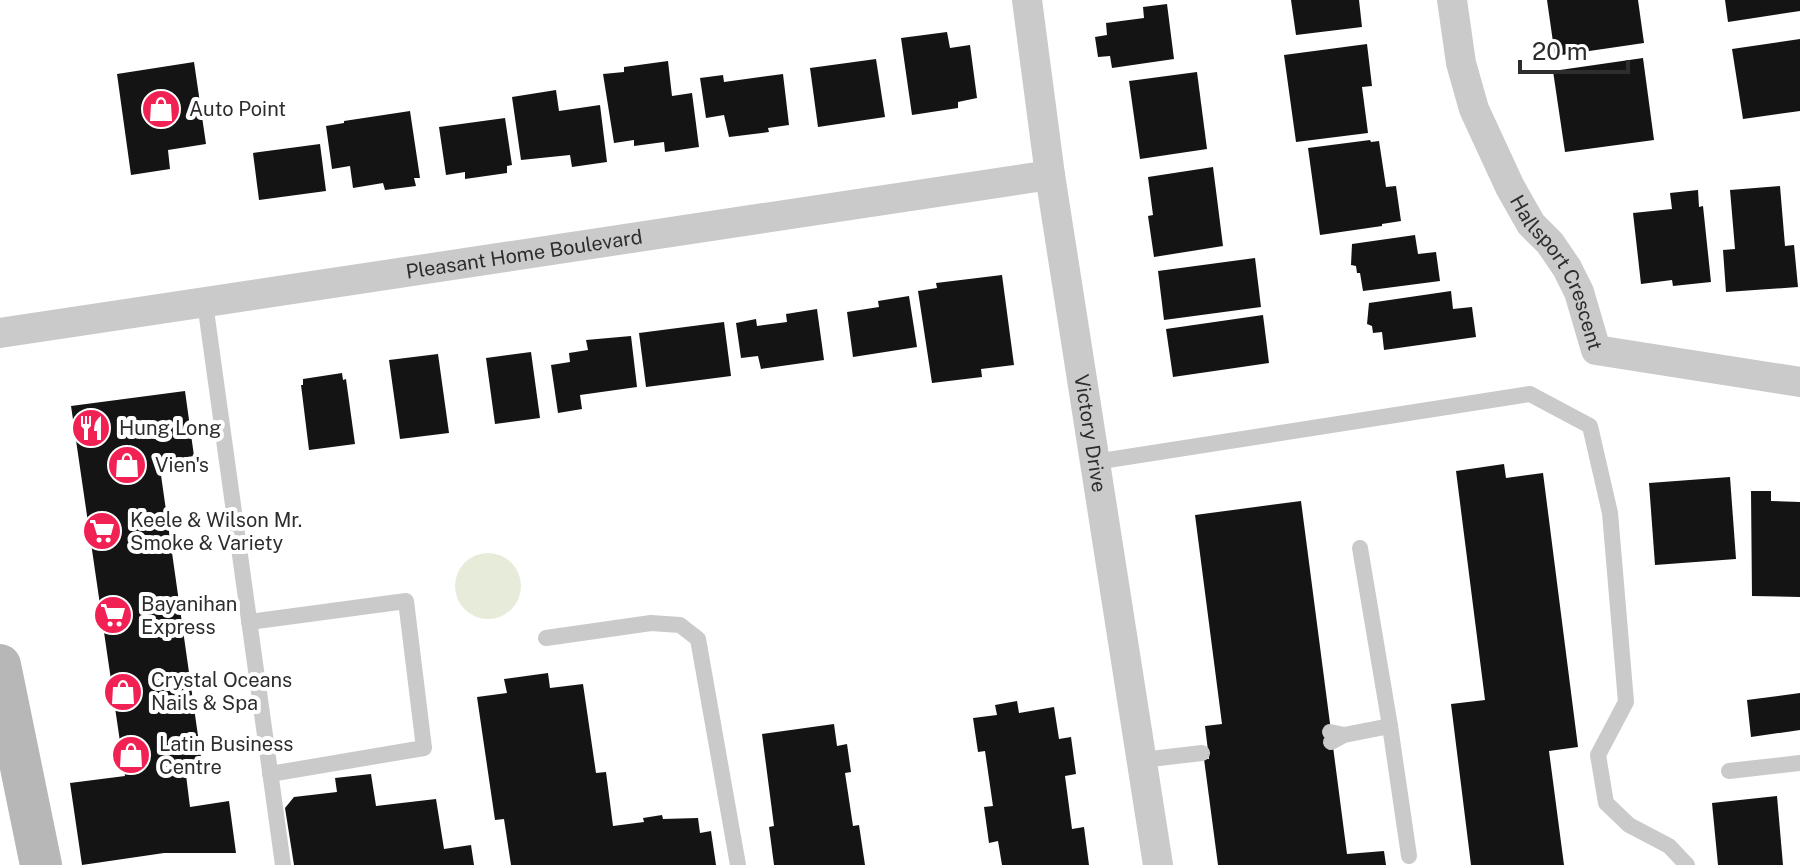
<svg xmlns="http://www.w3.org/2000/svg" width="1800" height="865" font-family="'Public Sans',sans-serif">
  <style>
    .green { fill: #e6ecd9 }
    .building { fill: #141414 }
    .lines { fill: none; stroke-linecap: round; stroke-linejoin: round }
    .lane { stroke: #cacaca; stroke-width: 16 }
    .street { stroke: #cacaca; stroke-width: 30 }
    .secondary { stroke: #b7b7b7; stroke-width: 42 }
    .labels { text-anchor: middle; dominant-baseline: central; stroke-width: 8; stroke-linejoin: round; paint-order: stroke }
    .poi-label { font-size: 20px; fill: #2d2d2d; stroke: #fff; text-anchor: start }
    .street-label { font-size: 20px; fill: #2d2d2d; stroke: #fff }
  </style>
  <rect width="100%" height="100%" fill="#fff"/>
  <circle class="green" cx="488" cy="586" r="33"/>
  <g class="building">
    <path d="M1291,0h68l3,27 -66,8z"/>
    <path d="M1547,0h91l6,43 -89,13z"/>
    <path d="M1725,0h75v11l-72,11z"/>
    <path d="M1167,4l7,55 -62,9 -2,-12 -12,1 -3,-20 12,-2 -1,-12 38,-5 -1,-11z"/>
    <path d="M947,32l3,16 20,-3 7,53 -19,4v6l-46,7 -11,-77z"/>
    <path d="M1800,39v72l-57,8 -11,-70z"/>
    <path d="M1367,44l5,42 -10,1 6,46 -72,9 -12,-87z"/>
    <path d="M1643,58l11,82 -89,12 -12,-81z"/>
    <path d="M876,59l9,58 -67,10 -8,-59z"/>
    <path d="M668,61l4,35 20,-3 7,54 -34,5 -1,-10 -30,4v-6l-20,3 -11,-69 21,-2v-5z"/>
    <path d="M194,62l12,82 -38,6 2,19 -39,6 -14,-101z"/>
    <path d="M1197,72l10,77 -67,10 -11,-78z"/>
    <path d="M783,74l6,51 -21,3 1,4 -40,5 -5,-22 -18,3 -6,-40 23,-3 1,7z"/>
    <path d="M556,90l3,21 41,-6 7,57 -35,5 -2,-12 -49,5 -9,-63z"/>
    <path d="M410,111l10,67h-6l2,8 -31,4 -2,-7 -30,5 -3,-22 -18,3 -6,-43 18,-3v-2z"/>
    <path d="M505,118l7,47 -5,1v7l-42,6v-7l-19,3 -7,-48z"/>
    <path d="M1370,140l1,2 8,-1 7,46 10,-1 5,35 -19,3v2l-62,9 -12,-87z"/>
    <path d="M320,144l6,47 -67,9 -6,-47z"/>
    <path d="M1213,167l10,79 -69,11 -6,-41 5,-1 -5,-38z"/>
    <path d="M1780,186l5,60 9,-1 4,42 -72,5 -3,-42 12,-1 -5,-59z"/>
    <path d="M1698,190l1,17 4,-1 8,76 -38,4 -1,-6 -31,4 -8,-71 39,-4 -2,-16z"/>
    <path d="M1415,235l3,19 18,-2 4,29 -77,10 -3,-18h-3l-1,-7 -5,-1 1,-21z"/>
    <path d="M1255,258l6,49 -97,13 -6,-49z"/>
    <path d="M1002,275l12,90 -33,4 1,8 -50,6 -14,-92 19,-3 -1,-5z"/>
    <path d="M1451,291l2,18 19,-2 4,30 -92,13 -2,-18 -9,1 -1,-7 -5,-2 2,-21z"/>
    <path d="M909,296l8,51 -64,10 -6,-45 32,-5 -1,-6z"/>
    <path d="M817,309l7,51 -63,9 -3,-13 -17,2 -5,-35 20,-4 1,7 30,-4 -1,-8z"/>
    <path d="M1263,315l6,48 -96,14 -7,-48z"/>
    <path d="M724,322l7,54 -85,11 -7,-54z"/>
    <path d="M631,336l6,51 -57,8 2,14 -24,4 -7,-48 19,-3 -1,-9 19,-3 -2,-10z"/>
    <path d="M531,352l9,66 -45,6 -9,-66z"/>
    <path d="M438,354l11,79 -49,6 -11,-79z"/>
    <path d="M342,373l1,7 3,-1 9,65 -46,6 -8,-65h2v-6z"/>
    <path d="M185,391l9,65 -35,5 43,303 -17,3 5,40 39,-6 7,52h-72l-82,12 -12,-82 55,-7 -54,-370z"/>
    <path d="M1504,464l2,14 37,-5 35,274 -29,4 15,114h-93l-20,-161 34,-4 -29,-229z"/>
    <path d="M1730,477l6,82 -81,6 -6,-82z"/>
    <path d="M1751,491h20v10l29,1v95l-48,-1z"/>
    <path d="M1301,501l46,353 37,-3 2,14h-168l-14,-106h5l-4,-33 17,-2 -27,-209z"/>
    <path d="M548,673l2,15 33,-4 13,89 10,-1 7,54 31,-4 -1,-4 19,-3 1,4 35,-1 2,15 11,-2 5,34h-205l-7,-46 -9,1 -18,-123 30,-4 -3,-14z"/>
    <path d="M1800,693v37l-49,7 -4,-37z"/>
    <path d="M1017,701l2,12 35,-6 5,32 12,-2 5,37 -11,2 7,53 12,-2 5,38h-87l-4,-24 -9,2 -5,-36 9,-1 -8,-55 -7,1 -5,-34 24,-3 -2,-10z"/>
    <path d="M834,724l3,22 10,-2 4,28 -6,1 8,53 6,-1 6,40h-91l-5,-38 5,-1 -12,-92z"/>
    <path d="M371,774l5,32 60,-7 8,50 27,-4 3,20h-180l-9,-57 9,-11 43,-5 -2,-14z"/>
    <path d="M1777,796l6,69h-65l-6,-62z"/>
  </g>
  <g class="lines">
    <g class="lane">
      <path d="M205,303l78,562"/>
      <path d="M1095,462l435,-68 60,32 20,87 16,189 -28,53 8,48 23,22 40,21 18,19"/>
      <path d="M249,622l157,-21 18,147 -154,26"/>
      <path d="M546,638l105,-15 29,2 18,14 40,226"/>
      <path d="M1390,726l19,130"/>
      <path d="M1330,732l14,3 -13,7"/>
      <path d="M1344,735l46,-9 -30,-178"/>
      <path d="M1142,760l60,-7"/>
      <path d="M1729,771l71,-8"/>
    </g>
    <g class="street">
      <path id="s1" d="M1027,0l23,175 108,690"/>
      <path id="s2" d="M1452,0l9,63 13,46 36,78 21,37 19,19 17,25 12,24 17,58 204,32"/>
      <path id="s3" d="M0,333l1050,-158"/>
    </g>
    <path class="secondary" d="M0,665l41,200"/>
  </g>
  <defs>
    <symbol id="shop-disc" viewBox="-11 -11 22 22"><circle r="9.5" fill="#f22154" stroke="#fff"/><path d="M-5-2.5h2.3a2.7 3.5 0 0 1 5.4 0H5L5.5 6h-11ZM-1.5-2.5h3a1.5 2.3 0 0 0-3 0Z" fill="#fff"/></symbol>
    <symbol id="restaurant-disc" viewBox="-11 -11 22 22"><circle r="9.5" fill="#f22154" stroke="#fff"/><path d="M-5-6h1v4h1v-4h1v4h1v-4h1v5L-1.5 .5V6h-2V.5L-5-1ZM5-6V6H3V1.5H1.5Q1.5-4 5-6Z" fill="#fff"/></symbol>
    <symbol id="supermarket-disc" viewBox="-11 -11 22 22"><circle r="9.5" fill="#f22154" stroke="#fff"/><path d="M-6-5.5h2.5l.6 2H6L4.5 2H-2.5L-4.4-4H-6ZM-1.5 3.2a1.3 1.3 0 1 0 .1 0ZM3 3.2a1.3 1.3 0 1 0 .1 0Z" fill="#fff"/></symbol>
  </defs>
  <g fill-rule="evenodd">
    <use href="#shop-disc" x="139" y="87" width="44" height="44"/>
    <use href="#restaurant-disc" x="69" y="406" width="44" height="44"/>
    <use href="#shop-disc" x="105" y="443" width="44" height="44"/>
    <use href="#supermarket-disc" x="80" y="509" width="44" height="44"/>
    <use href="#supermarket-disc" x="91" y="593" width="44" height="44"/>
    <use href="#shop-disc" x="101" y="670" width="44" height="44"/>
    <use href="#shop-disc" x="109" y="733" width="44" height="44"/>
  </g>
  <g class="labels">
    <g class="poi-label">
      <text x="189" y="109">Auto Point</text>
      <text x="119" y="428">Hung Long</text>
      <text x="155" y="465">Vien's</text>
      <text x="130" y="520">Keele &amp; Wilson Mr.<tspan x="130" dy="23">Smoke &amp; Variety</tspan></text>
      <text x="141" y="604">Bayanihan<tspan x="141" dy="23">Express</tspan></text>
      <text x="151" y="680">Crystal Oceans<tspan x="151" dy="23">Nails &amp; Spa</tspan></text>
      <text x="159" y="744">Latin Business<tspan x="159" dy="23">Centre</tspan></text>
    </g>
    <g class="street-label">
      <text stroke="none"><textPath href="#s3" startOffset="530">Pleasant Home Boulevard</textPath></text>
      <text stroke="none"><textPath href="#s2" startOffset="296">Hallsport Crescent</textPath></text>
      <text stroke="none"><textPath href="#s1" startOffset="438">Victory Drive</textPath></text>
    </g>
  </g>
  <path d="M1520 60v12h108v-12" fill="none" stroke="#2d2d2d" stroke-width="4"/>
  <text x="1532" y="60" font-size="24" fill="#2d2d2d" stroke="#ffffff" stroke-width="6" paint-order="stroke">20 m</text>
</svg>
